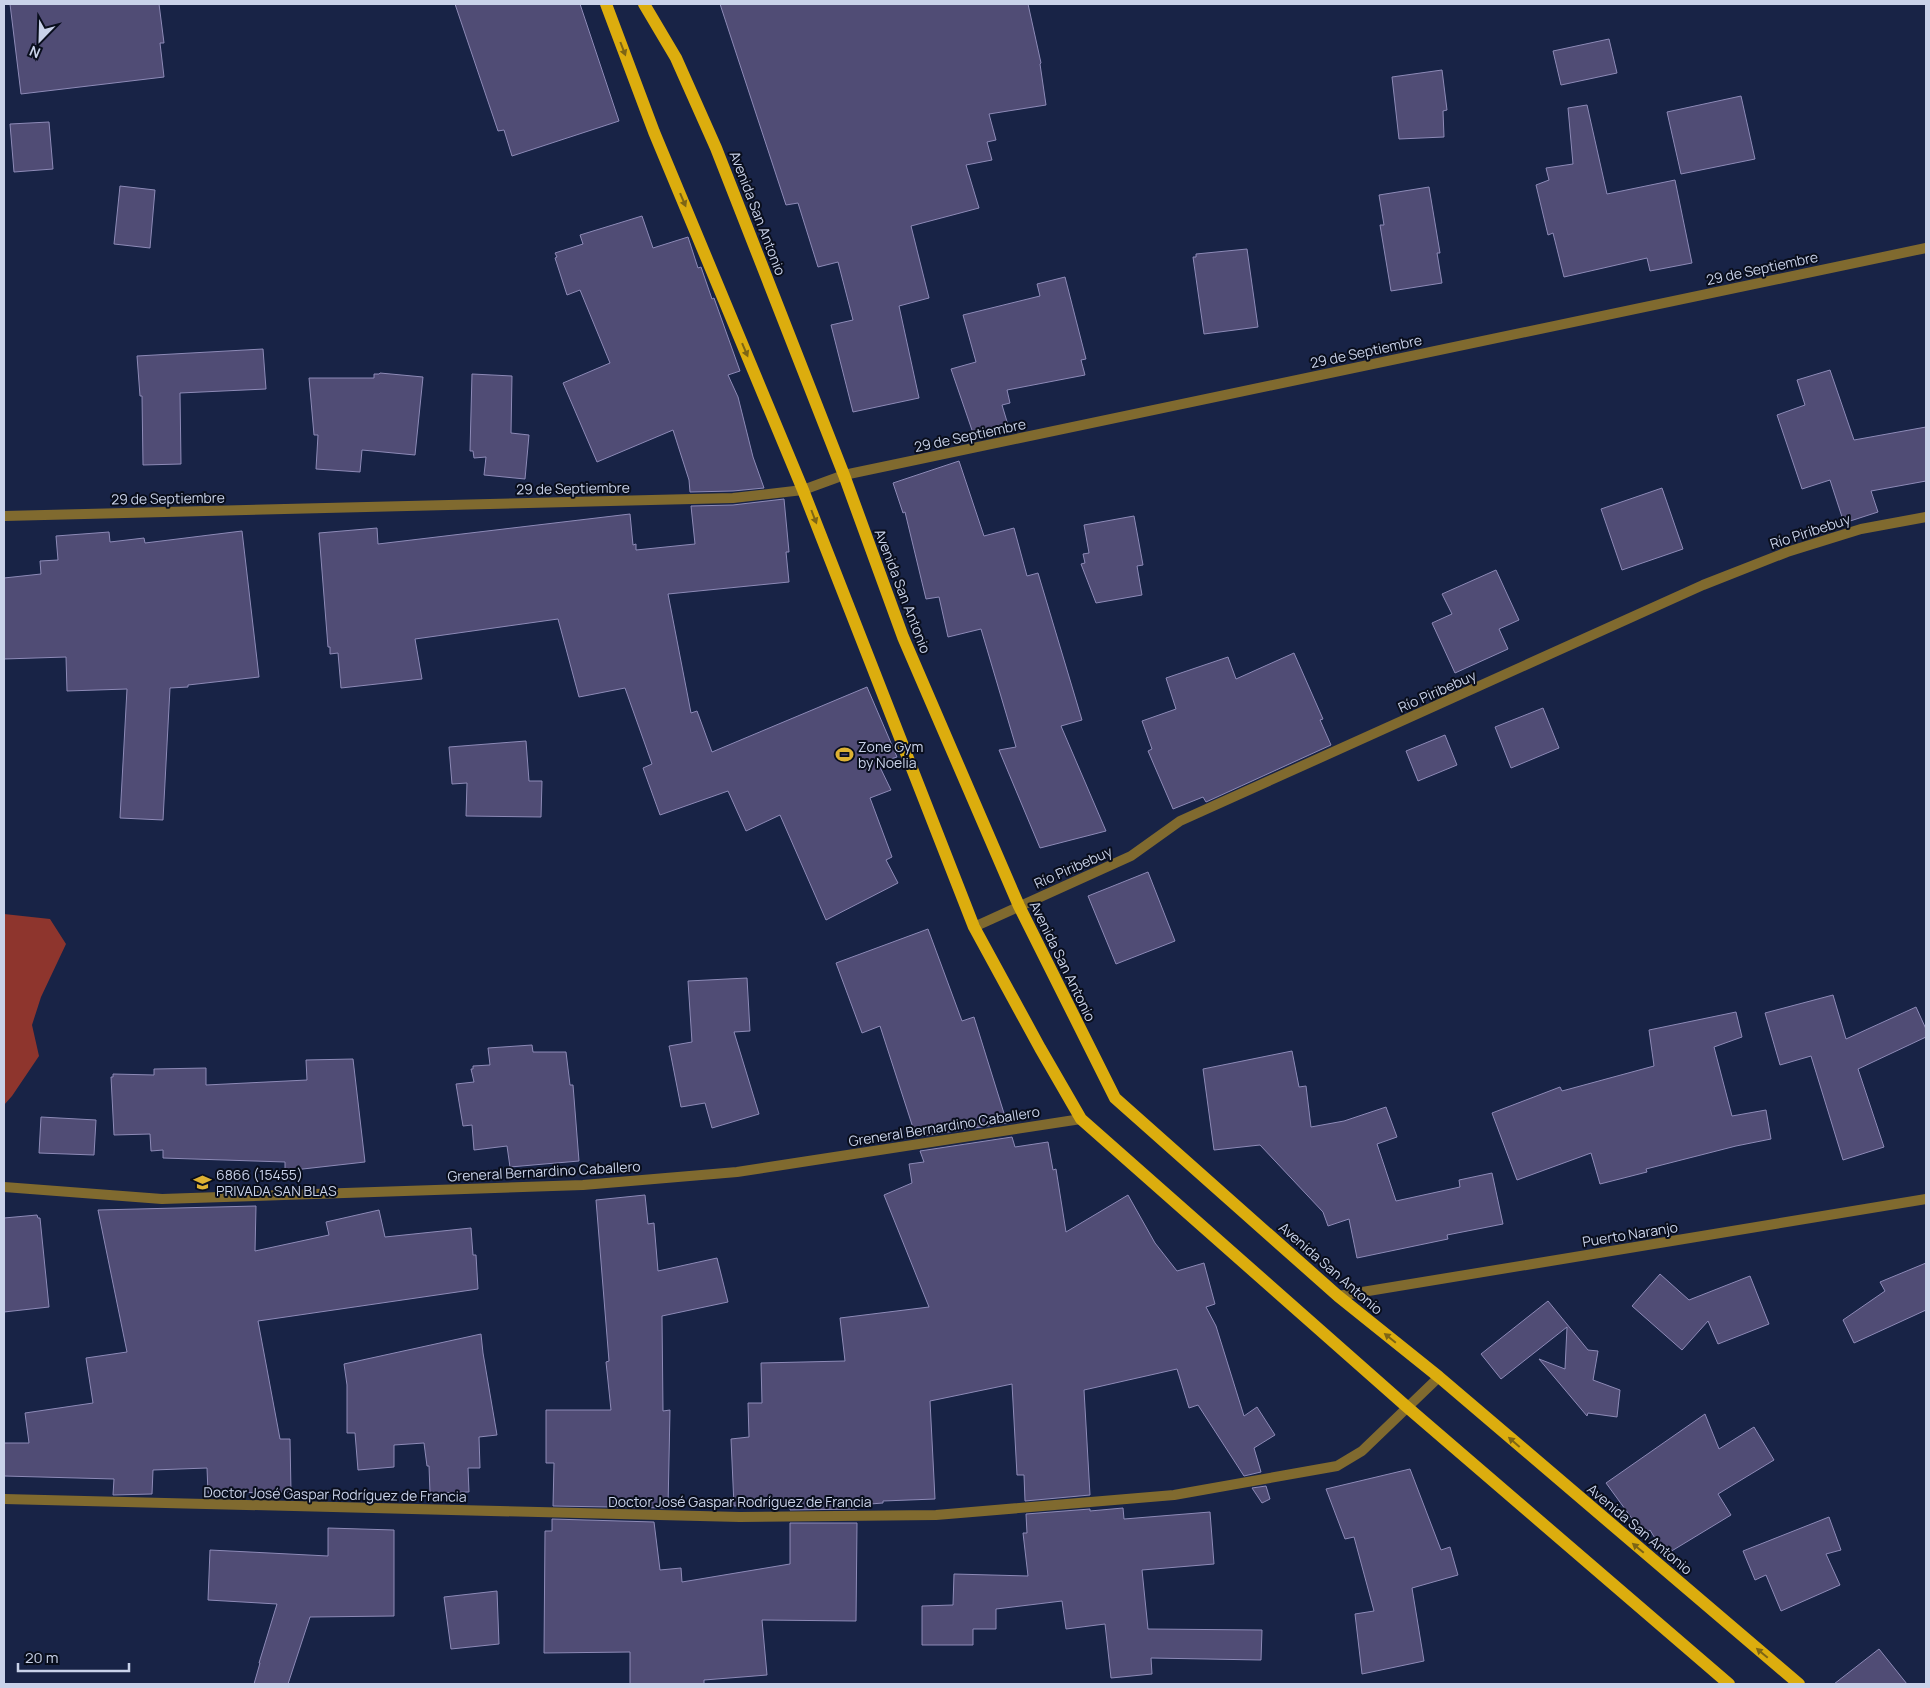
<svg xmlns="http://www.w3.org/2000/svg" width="1930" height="1688" font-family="Manrope,sans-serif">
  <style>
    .forest { fill: #8e352d }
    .building { fill: #504c75; stroke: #8d8ab7 }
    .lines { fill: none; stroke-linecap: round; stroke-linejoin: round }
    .minor { stroke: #806a2f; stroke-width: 10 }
    .primary { stroke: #dcad0e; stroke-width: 12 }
    .oneway { fill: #7d6515 }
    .labels { text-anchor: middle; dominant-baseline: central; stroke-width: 4; stroke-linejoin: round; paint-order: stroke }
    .street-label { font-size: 14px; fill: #c9d2e9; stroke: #090e1d }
    .poi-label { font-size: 14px; fill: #c9d2e9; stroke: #090e1d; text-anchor: start }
  </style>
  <rect width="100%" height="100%" fill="#182346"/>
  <path class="forest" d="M4,914l46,5 16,25 -25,53 -9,28 7,31 -27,40 -8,9z"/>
  <g class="building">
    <path d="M10,4h149l5,39h-4l4,34 -143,17z"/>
    <path d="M455,4h125l39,117 -107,35 -8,-26 -6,1z"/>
    <path d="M720,4h308l13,59 -1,1 6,41 -57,9 7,26 -9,2 5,18 -26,5 13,43 -68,18 18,72 -30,8 20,92 -66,14 -22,-87 22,-5 -15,-58 -20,5 -20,-64 -12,2z"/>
    <path d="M1609,39l8,34 -56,12 -8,-34z"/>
    <path d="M1442,70l5,40 -4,1 1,26 -45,2 -7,-62z"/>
    <path d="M1741,96l14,63 -74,15 -14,-62z"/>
    <path d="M1587,105l20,89 68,-14 17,83 -42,8 -3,-13 -83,19 -11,-44 -5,2 -12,-50 13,-5 -3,-12 27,-4 -5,-56z"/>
    <path d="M49,122l4,47 -39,3 -4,-48z"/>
    <path d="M120,186l35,4 -5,58 -36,-4z"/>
    <path d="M1429,187l11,66h-3l5,30 -51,8 -11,-66h4l-5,-30z"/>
    <path d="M642,216l11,32 35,-11 10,31 3,-1 11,32 2,-1 26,73 -12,4 10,22 15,60 11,31 -31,3 -43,1 -1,-12 -16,-50 -76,32 -34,-79 47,-20 -30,-73 -13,5 -12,-37 2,-1 -2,-4 28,-9 -3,-9z"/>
    <path d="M1247,249l11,78 -54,7 -11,-77h3v-3z"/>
    <path d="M1065,277l21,82 -5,1 4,15 -78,15 3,13 -8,2 6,20 -34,11 -23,-67 25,-7 -13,-47 77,-19 -3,-12z"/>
    <path d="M263,349l3,40 -86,4 1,71 -38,1 -1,-69h-2l-3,-40z"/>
    <path d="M1830,370l24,70 72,-13v54l-55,10 7,21 -34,11 -14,-43 -28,9 -25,-74 28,-10 -8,-25z"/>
    <path d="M380,373l43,4 -8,78 -53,-5 -2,22 -44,-3 2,-34h-4l-5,-57h65v-4h5z"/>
    <path d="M472,374l40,2 -1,57 18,2 -4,44 -41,-4 2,-18 -12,1 -1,-7h-3z"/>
    <path d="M959,461l25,75 30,-8 13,48 11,-3 44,147 -21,6 45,105 -66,17 -41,-98 17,-3 -35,-118 -33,8 -9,-40 -13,2 -21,-87 -2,1 -10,-30z"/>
    <path d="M1662,488l21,61 -61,21 -21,-61z"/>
    <path d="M784,499l5,53h-3l3,30 -121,12 23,119 6,-2 15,41 155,-65 30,70 -19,6 13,27 -21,8 22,59 -6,3 12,23 -72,37 -46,-105 -34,16 -18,-40 -68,24 -17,-47 9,-4 -27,-76 -46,9 -21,-78 -143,20 7,40 -81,9 -3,-35 -8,1v-7h-2l-9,-114 58,-5 1,16 252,-30 3,31 3,-1v6l59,-6 -4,-38 42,-1z"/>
    <path d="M1134,516l9,49 -6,1 5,29 -46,8 -15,-39 4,-1 -2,-9 6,-1 -5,-28z"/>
    <path d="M242,531l17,146 -71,8v2l-18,1 -7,132 -43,-2 7,-129 -60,2 -1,-34 -62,2v-81l37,-4 -1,-13 18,-1 -2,-24 53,-4 1,10 34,-4 1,5z"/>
    <path d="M1496,570l23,50 -20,9 9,20 -53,24 -23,-50 20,-9 -10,-20z"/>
    <path d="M1294,653l29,66 -3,1 11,25 -125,57 -3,-5 -30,12 -25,-58 4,-2 -10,-28 34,-12 -10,-31 62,-21 8,22z"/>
    <path d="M1543,708l16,40 -48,20 -16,-41z"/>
    <path d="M1445,735l12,30 -39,16 -12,-30z"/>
    <path d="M526,741l3,40h13l-1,36 -75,-1 1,-33 -15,1 -3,-37z"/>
    <path d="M1148,872l27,69 -59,23 -28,-68z"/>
    <path d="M928,929l34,92 12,-4 33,106 -91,14 -36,-111 -18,7 -26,-70z"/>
    <path d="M747,978l3,53 -16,1 25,82 -47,14 -7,-25 -24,4 -12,-61 23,-4 -4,-61z"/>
    <path d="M1833,995l13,44 70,-32 10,22v8l-68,32 26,78 -41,13 -32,-104 -31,9 -15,-52z"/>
    <path d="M1736,1012l6,25 -28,10 18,69 34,-6 5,29 -35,7 -90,23 1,3 -47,12 -9,-31 -74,27 -25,-67 68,-26 2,4 92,-25 -5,-36z"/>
    <path d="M532,1045l1,7h33l4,33h3l6,76 -69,6 -3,-21 -33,4 -2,-25 -9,1 -7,-42 18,-2 -3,-13h2v-3l17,-1 -2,-17z"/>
    <path d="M1292,1051l7,36 7,-1 5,41 33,-6 42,-14 11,30 -20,7 19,57 64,-14 -1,-7 33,-7 11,51 -56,11 1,4 -91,19 -8,-39 -21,7 -5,-14 -63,-67 -46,5 -11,-81z"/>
    <path d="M353,1059l12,103 -80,9v-9l-122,-4v-8l-12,1 -1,-17 -36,1 -3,-58h2v-3l41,1v-6l52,-1v17l101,-5 -1,-20z"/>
    <path d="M41,1117l55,3 -2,35 -55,-2z"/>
    <path d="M1012,1137l3,10 33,-5 5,28 3,-1 10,63 62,-37 27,48 22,28 27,-8 11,41 -9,3 10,19 28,90 13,-9 18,28 -21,13 7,24 -17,4 -46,-71 -9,3 -12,-39 -93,21 6,105 -65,6 -1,-26h-7l-5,-91 -82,17 5,98 -52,2v2l-26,2v4l-67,1v-4h-56l-3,-67 18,-2 -1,-34h14l-1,-40 84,-2 -5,-43 89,-11 -45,-112 28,-12 -3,-19 15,-2 -4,-11z"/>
    <path d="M645,1195l3,29 6,-1 4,48 59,-13 11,44 -66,14 1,95 7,-1 -2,98 -115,-2 1,-43h-8v-53h65l-5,-48 3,-1 -13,-161z"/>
    <path d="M256,1206l-1,45 74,-16 -3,-13 53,-12 6,27 86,-9 2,27h3l2,34 -220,32 22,118h10l1,53 -83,1 -1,-25 -54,2 -1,24 -39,1 1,-16 -110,-3v-33h25l-4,-30 68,-10 -7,-45 41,-6 -29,-142z"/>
    <path d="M37,1215l1,3h2l9,89 -45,5v-94z"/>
    <path d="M1926,1263v47l-72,33 -11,-23 42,-29 -5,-9z"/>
    <path d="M1660,1274l29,26 61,-24 19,48 -51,20 -10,-23 -26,29 -50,-44z"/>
    <path d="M1548,1301l40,49 10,1 -5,29 27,10 -3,27 -29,-4 -1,3 -48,-57 26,10 2,-42 -66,52 -20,-25z"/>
    <path d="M481,1334l2,19 14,82 -18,2 1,31h-12l1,24 -39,1 -1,-27h-2l-3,-23 -30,2v22l-36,3 -3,-37h-8v-48l-3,-21z"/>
    <path d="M1705,1414l14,35 35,-22 20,33 -56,34 13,21 -66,40 -15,-25 -6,5 -38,-52z"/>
    <path d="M1410,1469l31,81 9,-3 8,28 -46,13 12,73 -62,13 -7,-60 19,-3 -20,-74 -9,2 -19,-50z"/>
    <path d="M1266,1486l4,13 -8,4 -10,-15z"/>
    <path d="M1123,1508l1,11 86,-7 4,52 -72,6 6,59 114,1 -1,30 -110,-2 1,16 -41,4 -6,-54 -39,5 -4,-28 -66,8v20h-23v16h-51v-39l31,-1 1,-31 74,2 -5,-43h4l-1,-19 64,-5v2z"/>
    <path d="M1829,1517l12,33 -15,4 14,31 -59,26 -15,-36 -11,5 -12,-29z"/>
    <path d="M552,1519l102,3 6,48 21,-2 1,14 108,-18v-41h67l-1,98 -94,-1 5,55 -63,5v4h-74v-32l-86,1 1,-122h7z"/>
    <path d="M328,1528l66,2v86l-84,1 -22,67h-34l6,-21h-1l18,-59 -69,-4 2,-50 118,6z"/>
    <path d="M497,1591l2,53 -48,5 -7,-52z"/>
    <path d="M1879,1649l28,35h-73z"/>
  </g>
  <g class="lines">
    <g class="minor">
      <path d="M4,516l729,-18 70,-8 41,-15 1082,-227"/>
      <path d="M974,927l157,-71 49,-35 523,-236 84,-33 74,-23 65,-12"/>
      <path d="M4,1187l158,12 421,-14 154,-13 344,-53"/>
      <path d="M1338,1296l588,-97"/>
      <path d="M4,1499l736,18 196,-2 238,-20 163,-29 25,-15 77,-74"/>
    </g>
    <g class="primary">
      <path d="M606,4l48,128 149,358 171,437 66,121 41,71 326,288 322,277"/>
      <path d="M644,4l32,54 40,90 128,327 59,162 116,269 96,192 223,198 101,81 360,307"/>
    </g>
  </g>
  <defs><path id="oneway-solid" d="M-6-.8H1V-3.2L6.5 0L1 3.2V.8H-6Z" transform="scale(1.25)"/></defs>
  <g class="oneway">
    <use href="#oneway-solid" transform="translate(623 49) rotate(69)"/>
    <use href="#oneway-solid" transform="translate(683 200) rotate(67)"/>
    <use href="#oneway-solid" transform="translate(745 350) rotate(67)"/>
    <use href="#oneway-solid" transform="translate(814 517) rotate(69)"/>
    <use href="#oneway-solid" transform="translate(1390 1338) rotate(-141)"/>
    <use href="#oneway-solid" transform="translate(1514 1442) rotate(-139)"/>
    <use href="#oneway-solid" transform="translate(1638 1548) rotate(-140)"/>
    <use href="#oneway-solid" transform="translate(1762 1653) rotate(-140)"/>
  </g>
  <defs>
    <symbol id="stadium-bare" viewBox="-9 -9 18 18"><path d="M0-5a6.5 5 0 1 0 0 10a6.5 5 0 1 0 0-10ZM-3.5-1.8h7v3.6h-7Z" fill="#ddb133" stroke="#090e1d" stroke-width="2.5" paint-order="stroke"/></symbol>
    <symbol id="school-bare" viewBox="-9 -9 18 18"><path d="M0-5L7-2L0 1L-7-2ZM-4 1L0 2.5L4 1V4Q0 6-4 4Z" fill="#ddb133" stroke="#090e1d" stroke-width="2.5" paint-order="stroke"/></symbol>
  </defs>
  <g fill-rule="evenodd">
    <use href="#stadium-bare" x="832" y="742" width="25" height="25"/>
    <use href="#school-bare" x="190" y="1170" width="25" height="25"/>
  </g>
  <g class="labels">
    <g class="street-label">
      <text transform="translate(758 213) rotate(69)">Avenida San Antonio</text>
      <text transform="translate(1762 268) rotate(-12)">29 de Septiembre</text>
      <text transform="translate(1366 351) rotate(-12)">29 de Septiembre</text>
      <text transform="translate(970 435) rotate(-12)">29 de Septiembre</text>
      <text transform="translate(573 488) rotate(-1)">29 de Septiembre</text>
      <text transform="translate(168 498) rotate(-1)">29 de Septiembre</text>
      <text transform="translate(1810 531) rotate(-18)">Río Piribebuy</text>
      <text transform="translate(903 591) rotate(69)">Avenida San Antonio</text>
      <text transform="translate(1437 691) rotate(-24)">Río Piribebuy</text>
      <text transform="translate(1073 867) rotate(-24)">Río Piribebuy</text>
      <text transform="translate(1063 961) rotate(64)">Avenida San Antonio</text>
      <text transform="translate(944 1126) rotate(-9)">Greneral Bernardino Caballero</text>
      <text transform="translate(544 1171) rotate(-3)">Greneral Bernardino Caballero</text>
      <text transform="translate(1630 1234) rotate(-9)">Puerto Naranjo</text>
      <text transform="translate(1331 1268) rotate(41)">Avenida San Antonio</text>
      <text transform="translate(335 1494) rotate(1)">Doctor José Gaspar Rodríguez de Francia</text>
      <text x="740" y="1501">Doctor José Gaspar Rodríguez de Francia</text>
      <text transform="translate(1640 1529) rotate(40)">Avenida San Antonio</text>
    </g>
    <g class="poi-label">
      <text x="858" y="746">Zone Gym<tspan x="858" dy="16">by Noelia</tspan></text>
      <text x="216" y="1174">6866 (15455)<tspan x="216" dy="16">PRIVADA SAN BLAS</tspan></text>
    </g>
  </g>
  <rect width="1930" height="1688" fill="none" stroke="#c9d2e9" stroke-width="10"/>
  <g transform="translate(40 40) rotate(203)" stroke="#090e1d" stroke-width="4" paint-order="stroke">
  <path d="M0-4L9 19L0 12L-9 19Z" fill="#c9d2e9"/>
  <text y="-8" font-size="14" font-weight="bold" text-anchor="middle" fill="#c9d2e9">N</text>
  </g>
  <path d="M18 1663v8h111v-8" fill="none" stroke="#c9d2e9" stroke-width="2.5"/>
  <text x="25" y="1663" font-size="15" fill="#c9d2e9" stroke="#090e1d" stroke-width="4" paint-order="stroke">20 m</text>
</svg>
